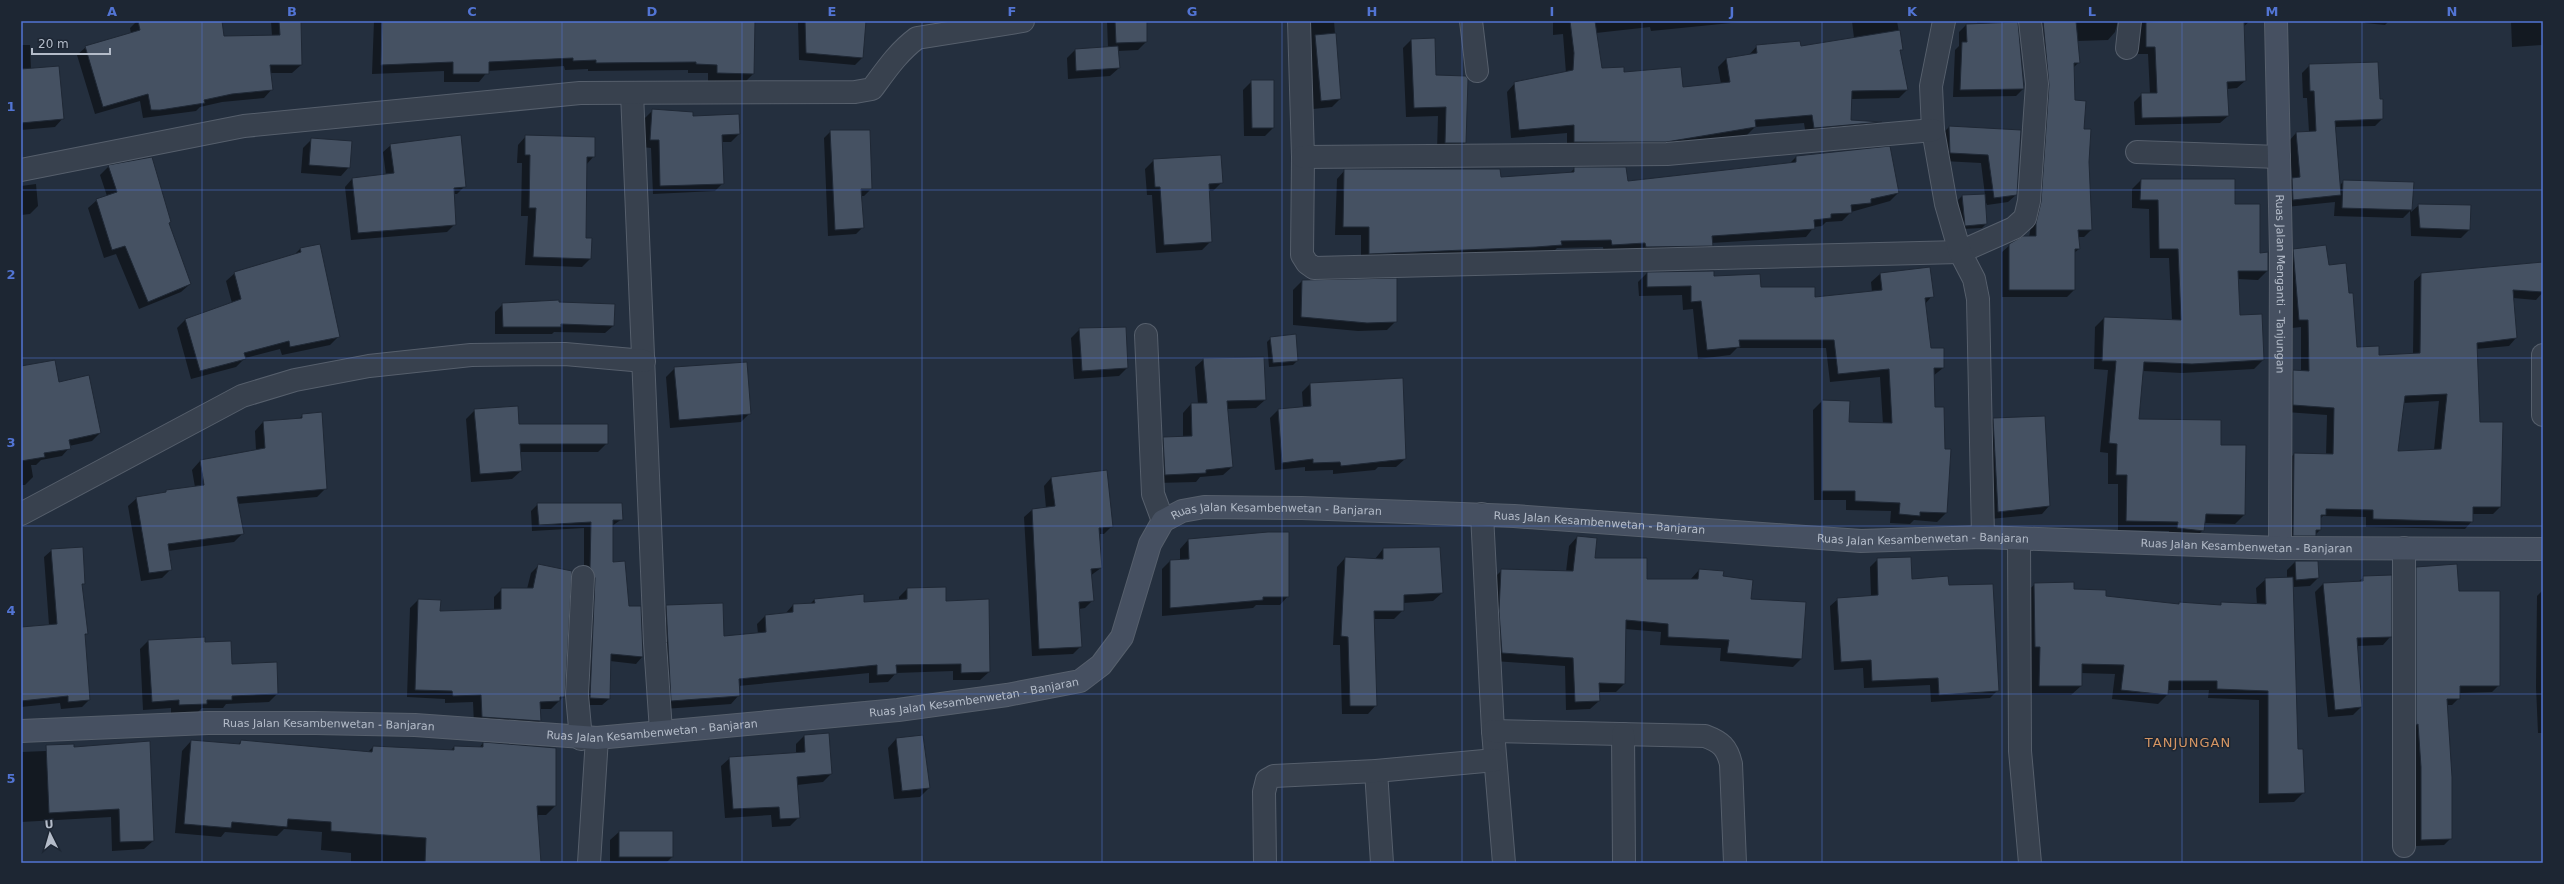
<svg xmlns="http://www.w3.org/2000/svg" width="2564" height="884" font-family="'DejaVu Sans',sans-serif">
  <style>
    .shadow { fill: #0007; fill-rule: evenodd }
    .building { fill: #455162; stroke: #1f2835; fill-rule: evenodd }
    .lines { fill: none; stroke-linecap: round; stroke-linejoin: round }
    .street-casing { stroke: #565f6c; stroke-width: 24 }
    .secondary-casing { stroke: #565f6c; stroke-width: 24 }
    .street { stroke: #38414e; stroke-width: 22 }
    .secondary { stroke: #465061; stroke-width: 22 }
    .grid { fill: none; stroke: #5274d3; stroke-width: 1; stroke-opacity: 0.55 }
    .labels { text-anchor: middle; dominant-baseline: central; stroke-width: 3; stroke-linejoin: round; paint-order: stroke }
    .street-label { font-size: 11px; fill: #b4bcc9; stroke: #1d2633 }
    .quarter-label { font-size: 13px; letter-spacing: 1px; fill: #d59563; stroke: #1d2633 }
    .neatline { fill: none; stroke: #5274d3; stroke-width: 1.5 }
    .grid-label { font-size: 13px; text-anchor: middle; font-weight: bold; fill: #5274d3 }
  </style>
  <rect width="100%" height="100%" fill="#242f3e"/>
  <g class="shadow">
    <path d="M137,21h84l2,16 49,-1 -1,-15h29l1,44 -9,8h-22l2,16 -8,9 -42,4 -22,5 -4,4 -53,7 -3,-17 -45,13 -18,-59 9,-8 45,-13 -1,-6z"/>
    <path d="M374,21h380l-1,53 -9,9 -36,-1v-9h-20v-3l-100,1v-2l-23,1 -1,-4 -76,5 -9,11h-35v-11l-72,3z"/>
    <path d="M798,21h67l-3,37 -7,7 -56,-5z"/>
    <path d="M1107,21h39v21l-8,8 -20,1 1,17 -9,8 -42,3 -1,-21 8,-8 33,-2z"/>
    <path d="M1305,21h29l6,78 -8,8 -19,2z"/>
    <path d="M1553,21h198l-100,10 -1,-4 -54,6 5,36 81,19 39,-4 -3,-17 8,-8 23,-4 8,-9 43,2 54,-10 -2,-17h45l5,28 -3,3 8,38 -8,8 -48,1 -1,22 29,2 -7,7 -66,6 -2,-13 -49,4 -8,8 -89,14 -91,1v-17l-56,5 -4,-46 8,-9 51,-10 -3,-39 -10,1z"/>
    <path d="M1977,21h41l5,68 -7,7 -63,1 2,-47 4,-4v-14l7,-7 11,-1z"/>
    <path d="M2033,21h85l-3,11 -7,8 -31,1 2,21 -6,6 1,32 9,30 5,32 3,68 -7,7h-6l1,12 -5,4v37l-7,7h-65v-45l8,-7 19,-8 5,-27z"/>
    <path d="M2132,21h118l-7,6 2,54 -8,7 -10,1 1,27 -8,7 -85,2 -1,-23 8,-8h8l-2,-40h-10l1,-15z"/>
    <path d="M2366,21h23l-4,4 -20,-2z"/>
    <path d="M2511,21h32v24l-31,2z"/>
    <path d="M1411,40l24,36 30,67 -8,8h-20l1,-35 -32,1 -3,-69z"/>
    <path d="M21,45h9l1,25 32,48 -8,9 -34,3z"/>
    <path d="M2310,65l69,35 3,19 -7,7 -40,1 5,58 4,-4 68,2 -1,29 8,-7 50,25 -8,8 -50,-2 -1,-25 -7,7 -69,-2 1,-14 -49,5 -1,-21 7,-7 -3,-38 7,-8 13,-1 -2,-34h-4l-1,-25z"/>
    <path d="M1252,81l21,47 -8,8h-21l-1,-46z"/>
    <path d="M653,110l39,7 47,17 -8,8h-9l1,41 -8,8 -62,3 -2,-46 -9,-1 3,-29z"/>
    <path d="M1949,127l71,4 -4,64 -8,7 -21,3 -3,-7 2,26 -4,4 -20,1 -4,-29 4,-4 23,-1 -4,-32 -38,-2 -1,-27z"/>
    <path d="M831,131l40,58 -7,7h-3l2,31 -7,7 -28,2 -4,-98z"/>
    <path d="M526,136l68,20 -8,9 -1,73 6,1 -1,20 -8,8 -57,-2 3,-49h-7l1,-53h-5l1,-18z"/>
    <path d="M312,139l37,28 -8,9 -40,-3 2,-25z"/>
    <path d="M391,145l74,41 -8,8h-4l2,30 -8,8 -96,8 -6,-53 7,-8 34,-4 -3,-23z"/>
    <path d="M1796,157l102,36 -8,8 -39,11 -9,9 -16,1 -4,4 -8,1 -8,10 -95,6 -8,10h-99l-1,-6 -46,1 -5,5 -191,9v-27h-26l2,-56 8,-9 155,8 70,-5 5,-5 52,14 163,-19z"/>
    <path d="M1154,160l68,22 -9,9h-5l3,50 -9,9 -46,3 -4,-58h-5l-2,-26z"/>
    <path d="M109,166l59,58 22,60 -9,8 -42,17 -23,-55 -12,4 -16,-50 9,-8 10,-4 -7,-21z"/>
    <path d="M2141,180l93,25 33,66 -9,9 -21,-1 2,37 24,44 -9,9 -72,4 -39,-2 -5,49 82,26h25l-1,69 -9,9 -31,-1 -1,7 -9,9 -25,-2v-6l-51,-1v-46h-10v-31l-8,-1 8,-82 -14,-1 1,-42 9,-9 68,2 -3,-62h-19l-1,-49 -17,-1v-19z"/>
    <path d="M36,184l2,22 -8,8 -9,1v-29z"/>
    <path d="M319,245l20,91 -9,9 -48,10 -2,-6 -35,9 -9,9 -45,12 -14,-51 8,-8 47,-17 -6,-22 9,-8 59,-18 6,-6z"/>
    <path d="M2294,250l34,16 28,82 22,8 35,-2 1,-73 8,-7 121,-11v29l-7,8 -23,-2 3,40 -7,8 -33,3 3,74 21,84 -7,7h-21v7l-7,8 -99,-2v-10l-43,-1 -3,3v11l-13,13h-21l1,-82 7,-7 32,1 1,-40 -41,-3v-34l7,-7h8v-44l-9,1 -6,-70zM2439,401l-5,49 -37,2 6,-49z"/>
    <path d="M1713,272v6l101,20 58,-6 -1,-10 9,-8 52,22 -7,8 5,45 13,19 -10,8 2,32 9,42h6l-4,63 -9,9 -23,-2 -4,4 -20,-1 1,-12 -45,-1v-10h-32l-1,-90 9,-9 26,22 35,1 -3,-47 -50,5 -4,-34h-89l-7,7 -32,4 -5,-50 -10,1 -1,-15 -43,1 -1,-14 9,-9z"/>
    <path d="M1302,281l94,40 -9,9 -29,1 -65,-6v-35z"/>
    <path d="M558,303l55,23 -8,7 -51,-1 -2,2h-57v-22l8,-8z"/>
    <path d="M1080,329l47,39 -8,8 -45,3 -3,-41z"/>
    <path d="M1271,338l26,23 -4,4 -24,2 -2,-25z"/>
    <path d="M1204,359l61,41 -9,8 -29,1 5,58 -9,8 -23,2 -4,5 -40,1 -1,-36 8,-9 20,-1v-24l8,-9h7l-3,-37z"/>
    <path d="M21,367l37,16 42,50 -8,8 -23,5v2l-7,8 -21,4 -5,5h-5l2,12 -8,8h-4z"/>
    <path d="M675,368l75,45 -9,9 -71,6 -4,-51z"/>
    <path d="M1310,384l95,75 -9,8h-18l-3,3 -42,4v-4l-28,1v-4l-30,3 -5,-52 8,-8 25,-3 -1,-15z"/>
    <path d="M475,410l43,15 89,18 -9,9h-78l1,19 -9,8 -41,3 -5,-63z"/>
    <path d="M303,415l23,73 -9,9 -80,7 6,29 -9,9 -66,9 3,18 -9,9 -21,3 -13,-75 9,-8 58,-11 -3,-17 8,-9 56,-11 -1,-19 8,-9 36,-3z"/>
    <path d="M1993,419l56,87 -7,8 -52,5 -4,-92z"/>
    <path d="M1051,478l61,48 -8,8h-6l3,34 -11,8 3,24 -8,8 -6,1 2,37 -8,8 -41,2 -8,-139 8,-7 14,-2 -2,-22z"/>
    <path d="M538,504l84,15 -10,7v37l16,44 14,50 -6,7 -26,-3 -1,38 -7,6h-18v-177l-52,3 -1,-20z"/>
    <path d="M1577,537l17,23 52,20h44l9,-10 23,7 28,23 55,3 -4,56 -8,8 -73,-6 1,-13 -61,-3 1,-13 -36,-3 -1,55 -8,8h-18l1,9 -9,8 -24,1 -1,-44 -71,-5 -1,-82 9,-9 64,2 3,-26z"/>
    <path d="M1188,540l100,56 -8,9h-24l-3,3 -91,8v-47l8,-8h10v-12z"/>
    <path d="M1383,549l59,44 -9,8 -30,2v7l-9,9h-21l3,86 -8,9h-26l-2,-69h-7l4,-78 8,-9 30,1z"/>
    <path d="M52,550l31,34 -2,2 6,47 -3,4 5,63 -7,7 -21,2 -1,-6 -39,4v-79l28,-3 -5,-68z"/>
    <path d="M1878,559l33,21 37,6 50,104 -8,8 -59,4 -1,-17 -66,3 -1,-20 -29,2 -4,-64 8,-7 33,-3 -1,-29z"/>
    <path d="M2295,562l23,16 -8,8 -17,1 4,163 7,42 -10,10 -35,1v-103l-51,-2 1,-8h-41l-1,5 -9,9 -46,-5 3,-25 -34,-1v13l-10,9h-40v-39h-5l-1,-63 10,-9 70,13 73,8h79l-1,-17 10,-9 21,-1v-8z"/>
    <path d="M539,565l25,131 -13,13h-12l1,12 -8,8 -58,-4 -1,-23 -28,1v-4l-38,-2 3,-89 8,-8 21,12 55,-2v-13l8,-8h25l4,-16z"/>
    <path d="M2417,567l41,25 41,93 -7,7 -33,1v5l-7,7h-5l4,133 -7,7 -29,1 -5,-271z"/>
    <path d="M2364,577l26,60 -7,8 -26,1 4,61 -8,8 -25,2 -13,-125 8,-8 35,-2z"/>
    <path d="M907,589l82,83 -9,8h-27v-9l-57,2 -8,9 -19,1v-10l-131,13 1,9 -8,9 -67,5 -6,-95 8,-8 57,31 35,-3 -1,-10 8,-8 20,-2 8,-9 17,-1 4,-4 49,3 36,-2v-4z"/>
    <path d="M2543,590v143h-5l-2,-46 1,-91z"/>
    <path d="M148,641l56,2 27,22 46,29 -8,8 -43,2 -3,4h-21l-4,4 -27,1v-5l-28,2 -3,-61z"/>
    <path d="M804,736l27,38 -8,8 -26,3 2,32 -9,9 -18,1 -1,-12 -46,3 -4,-52 9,-8 66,-5v-9z"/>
    <path d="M896,739l33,49 -9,9 -26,2 -6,-51z"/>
    <path d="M191,741l47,4 3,-4 127,11 5,-5 78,3 3,-3 25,1 4,-5 72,63 -9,9h-9l-4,48h-182v-10l-30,-3 1,-18 -38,-3 -7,7 -52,-4 -4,5 -46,-4 7,-82z"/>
    <path d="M121,748l32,93 -9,8 -32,2 -1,-34 -90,5v-70z"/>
    <path d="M619,832h53v25l-6,6h-56v-23z"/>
  </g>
  <g class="building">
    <path d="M138,21h84l2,15 56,-1 -1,-14h22l1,44h-32l3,25 -41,4 -28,6 1,3 -45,7h-9l-3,-16 -45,13 -18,-61 55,-16z"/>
    <path d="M382,21h373l-1,53 -37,-1v-8l-21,-1v-2l-100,1v-3l-23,1v-3l-84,4v12h-36v-12l-72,3z"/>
    <path d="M805,21h61l-3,37 -57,-5z"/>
    <path d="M1115,21h32v21l-31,1z"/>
    <path d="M1570,21h25l7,47 22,-1v5l57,-5 2,20 47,-5 -4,-24 31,-5 -1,-8 44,-4 1,5 99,-16 3,20h-3l8,40 -56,1 -1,29 31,2 -68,6 -2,-13 -57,5 1,7 -90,15h-92v-17l-55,5 -5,-48 59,-12 1,-17z"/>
    <path d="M2043,21h33l4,42h-6l1,37 11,1 -2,28h7l-2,33 3,68h-14l2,19h-5v41h-66v-46l14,-8h13v-13l5,-21 8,-117z"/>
    <path d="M2172,21h72l2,60 -19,1 2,34 -87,2 -1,-25h16l-2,-46h-9v-25z"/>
    <path d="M2018,22l6,67 -64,1 2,-48h5l-1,-18z"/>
    <path d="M1336,33l5,66 -20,2 -6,-66z"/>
    <path d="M1435,38l1,37 30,1 2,3 -2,64h-21l1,-36 -32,1 -3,-69z"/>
    <path d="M1118,46l2,22 -44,3 -1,-22z"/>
    <path d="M2378,62l2,37h3v20l-48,2 6,74 -48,5 -1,-22 8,-1 -4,-45 20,-1 -2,-40h-4l-1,-27z"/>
    <path d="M59,66l5,53 -43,4v-54z"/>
    <path d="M1251,80h23v48h-22z"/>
    <path d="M652,109l41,3v4l46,-2 1,20 -18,1 2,49 -64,2 -1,-46h-9z"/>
    <path d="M1949,126l72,4 -4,65 -23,3 -6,-43 -38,-2z"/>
    <path d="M830,130h40l2,59h-11l3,39 -29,2z"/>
    <path d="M461,135l5,52 -12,1 2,37 -98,8 -6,-55 42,-5 -4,-29z"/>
    <path d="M525,135l70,2v20h-8l-1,81h6l-1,21 -58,-2 3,-49h-7l1,-53h-5z"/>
    <path d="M311,138l41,3 -2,27 -41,-3z"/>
    <path d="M1890,146l9,47 -28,6v4l-20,2 1,8 -21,1v4l-17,2 1,9 -103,7 1,10 -67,1 -1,-4 -33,2 -1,-5 -50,1 1,4 -26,2 -167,7v-27h-26l1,-58h156l1,8 73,-5v-5h52l2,14 168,-19v-6z"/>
    <path d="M1221,155l2,28 -14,1 3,58 -48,3 -4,-58h-5l-2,-28z"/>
    <path d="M152,157l19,65 -2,1 22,61 -43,18 -23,-56 -13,4 -16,-51 21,-7 -9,-27z"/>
    <path d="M2141,179h94v25h25v49l8,-1v19h-30l2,44 22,-1 2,46 -72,4 -48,-2 -5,57 82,1v25h25l-1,70 -39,-1 -2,17 -27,-3 1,-6 -52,-1 1,-46h-11l1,-31 -8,-1 7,-82h-14l2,-44 77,3 -3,-71h-19l-1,-49h-18z"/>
    <path d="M2343,180l71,2 -2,28 -70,-2z"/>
    <path d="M1985,194l2,30 -22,2 -3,-31z"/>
    <path d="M2418,204l53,1 -1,25 -50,-2z"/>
    <path d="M320,244l20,93 -50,10 -1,-6 -45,12 2,6 -46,12 -15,-52 56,-20 -7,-27 67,-20 -1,-4z"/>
    <path d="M2326,245l3,20 17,-2 3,30h4l4,54 22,-1v9l41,-2 1,-80 122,-11v30l-30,-2 4,48 -40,5 3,79h23l-2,85h-28v15l-100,-3v-9l-47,-1v6h-5v15h-5v6h-23l1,-83 39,1 1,-46 -41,-3v-35l16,1 -1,-51h-9l-6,-71zM2447,394l-6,55 -43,2 7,-55z"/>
    <path d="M1930,267l4,30 -9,1 6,50h13v20h-10l1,39h9l1,42h6l-4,64 -27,-1v4l-21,-2 1,-11 -45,-2v-10h-33v-91l28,1 -1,21 43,1 -3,-54 -51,5 -4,-34h-95l1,7 -33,3 -6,-49 -10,1v-16l-44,1v-15l67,-1v5l46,-2 1,13h54v10l67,-7 -2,-17z"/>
    <path d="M1397,278v44l-30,1 -66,-6 1,-37z"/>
    <path d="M559,300v2l56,2 -1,22 -53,-2v3h-58l-1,-24z"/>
    <path d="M1126,327l2,41 -46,3 -3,-43z"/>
    <path d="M1296,334l2,27 -25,2 -3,-26z"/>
    <path d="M1264,357l2,43 -39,1 6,66 -27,3v3l-41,2 -2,-38 29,-1 -1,-33h16l-4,-45z"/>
    <path d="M55,360l4,22 30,-7 12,58 -32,7 2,9 -27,4 1,4 -24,4v-95z"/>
    <path d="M747,362l4,52 -72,6 -5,-53z"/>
    <path d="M1403,378l3,81 -65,7 -1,-4 -27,1v-4l-31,4 -4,-54 33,-3 -1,-23z"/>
    <path d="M518,406l1,18h89v20h-88l2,27 -42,3 -6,-65z"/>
    <path d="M322,412l5,77 -90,8 7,37 -76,10 4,26 -23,3 -13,-76 30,-5v-2l38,-5 -4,-25 65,-12 -2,-27 39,-3v-4z"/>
    <path d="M2045,416l5,90 -52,6 -5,-94z"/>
    <path d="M1107,470l6,57 -14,1 3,40 -11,1 3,32 -15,1 3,45 -43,2 -7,-140 23,-3 -4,-29z"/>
    <path d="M537,503h85l1,17h-10v42l12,-1 4,45h12l2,51 -32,-3 -1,45 -20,-1 5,-120 -5,-11 1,-45 -52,3z"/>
    <path d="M1268,532h21v65h-26v3l-93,8v-48l19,-1 -1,-20z"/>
    <path d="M1577,536l20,2 -2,20h52v21h51l1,-10 25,2 -1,5 30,4 -2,19 55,3 -4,57 -75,-6 2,-13 -61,-3v-13l-42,-4 -1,64 -26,-1 1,18 -25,1 -2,-44 -71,-5 -3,-42 2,-42 72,2z"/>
    <path d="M83,547l2,37h-3l6,50h-3l5,66 -22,2v-6l-47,5v-74l36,-3 -6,-75z"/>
    <path d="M1440,547l3,46 -39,2v16h-30l3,95h-27l-2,-69 -7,-1 4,-79 38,2v-11z"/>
    <path d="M1911,557l1,22 36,-3 1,9 44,-1 6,107 -60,4 -1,-17 -66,3 -1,-21 -30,2 -4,-64 41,-3 -1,-37z"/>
    <path d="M2295,561h23l1,17 -23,2z"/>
    <path d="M538,564l34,7 -7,126h-5v4l-20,1 1,19 -59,-4 -1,-22 -28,1 -1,-5 -37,-1 3,-91 23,1 -1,11 61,-2v-21h32z"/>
    <path d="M2457,564l2,27h41v95h-40v13h-13l5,78v62l-31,1v-73l-3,-43 -2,1v-158z"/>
    <path d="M2392,575v62l-35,1 5,69 -27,3 -12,-127 40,-2v-5z"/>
    <path d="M2293,577l5,172h5l2,44 -37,1v-103l-51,-2v-8h-48l-1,14 -47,-5 3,-25 -42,-1v22h-43l1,-39h-5l-1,-64 40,-1v7l32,1v6l73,8v-2l42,3v-3l45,2 -1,-26z"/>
    <path d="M946,587v14l43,-2 1,73 -29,1v-9l-65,1 1,9 -20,1v-10l-138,14 1,17 -69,5 -5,-96 57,-2 1,33 42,-4 -1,-17 28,-3v-8l22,-1 -1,-4 50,-5v8l43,-3v-11z"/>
    <path d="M205,637v5l26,-1 1,23 45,-2 1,32 -46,2v4h-25v4l-28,1v-5l-27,2 -4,-62z"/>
    <path d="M829,733l3,41 -35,3 3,41 -20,1 -1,-12 -46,2 -4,-52 76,-5 -1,-17z"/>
    <path d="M923,735l7,53 -28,3 -6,-53z"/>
    <path d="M191,740l49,4 1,-4 131,12 1,-6 81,4v-4l29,1v-5l73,6v58h-19l4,57h-116l1,-25 -95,-7v-9l-43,-3 -1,8 -55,-5 -1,6 -47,-4z"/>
    <path d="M150,741l4,100 -34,1 -1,-33 -70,4 -3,-68 28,-1v3z"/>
    <rect x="619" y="831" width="54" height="26"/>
  </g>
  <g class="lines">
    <defs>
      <g id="street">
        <path d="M1299,21l4,136 -1,98 5,8 7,5 646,-16 54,-24 11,-10 4,-17 8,-117 -7,-63"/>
        <path d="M1471,21l6,50"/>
        <path d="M1944,21l-13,65 2,44 13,74 14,48 14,27 4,20 5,238"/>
        <path d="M2127,48l3,-27"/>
        <path d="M632,93l23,550 6,88"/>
        <path d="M2137,152l142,5"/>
        <path d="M1303,157l364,-3 266,-24"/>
        <path d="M21,170l223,-44 336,-33 275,-1 17,-3c14,-19 26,-37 45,-51l106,-17"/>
        <path d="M1146,335l7,159 10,27"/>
        <path d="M2543,355v60"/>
        <path d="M21,514l221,-118 53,-16 74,-14 102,-11 94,-1 79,7"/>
        <path d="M1482,514l11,217 11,132"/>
        <path d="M2019,539l1,212 10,112"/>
        <path d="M2404,548v298"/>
        <path d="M1493,731l212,5c16,6 22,11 26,28l4,99"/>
        <path d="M1623,734l1,129"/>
        <path d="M581,739l-4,-44 6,-118"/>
        <path d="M1376,771l6,92"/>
        <path d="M589,863l8,-125"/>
        <path d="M1265,863l-1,-71 3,-12 7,-4 102,-5 119,-11"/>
      </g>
      <g id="secondary">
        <path id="s1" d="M2276,21l5,231 -1,296"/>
        <path id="s2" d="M21,731l187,-8h107l100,2 182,13 301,-28 109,-15 73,-14 21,-16 21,-28 28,-93 13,-23 19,-10 22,-4 98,1 212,8 347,25 122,-4 297,11 263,1"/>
      </g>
    </defs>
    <use href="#street" class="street-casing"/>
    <use href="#secondary" class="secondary-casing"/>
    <use href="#street" class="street"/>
    <use href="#secondary" class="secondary"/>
  </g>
  <path class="grid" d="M202,21v842M382,21v842M562,21v842M742,21v842M922,21v842M1102,21v842M1282,21v842M1462,21v842M1642,21v842M1822,21v842M2002,21v842M2182,21v842M2362,21v842M21,190h2522M21,358h2522M21,526h2522M21,694h2522"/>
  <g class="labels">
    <g class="street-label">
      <text stroke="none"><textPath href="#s1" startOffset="263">Ruas Jalan Menganti - Tanjungan</textPath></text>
      <text stroke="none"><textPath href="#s2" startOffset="1364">Ruas Jalan Kesambenwetan - Banjaran</textPath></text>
      <text stroke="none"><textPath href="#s2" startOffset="1688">Ruas Jalan Kesambenwetan - Banjaran</textPath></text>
      <text stroke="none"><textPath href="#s2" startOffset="2012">Ruas Jalan Kesambenwetan - Banjaran</textPath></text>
      <text stroke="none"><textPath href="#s2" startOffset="2336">Ruas Jalan Kesambenwetan - Banjaran</textPath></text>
      <text stroke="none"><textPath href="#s2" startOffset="956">Ruas Jalan Kesambenwetan - Banjaran</textPath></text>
      <text stroke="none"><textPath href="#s2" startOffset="308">Ruas Jalan Kesambenwetan - Banjaran</textPath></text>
      <text stroke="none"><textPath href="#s2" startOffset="632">Ruas Jalan Kesambenwetan - Banjaran</textPath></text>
    </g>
    <g class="quarter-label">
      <text x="2188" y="742">TANJUNGAN</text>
    </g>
  </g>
  <rect width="2564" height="884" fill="none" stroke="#1d2633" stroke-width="44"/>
  <g transform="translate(50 834) rotate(355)" stroke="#1d2633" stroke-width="3" paint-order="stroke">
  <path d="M0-3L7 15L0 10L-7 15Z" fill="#b4bcc9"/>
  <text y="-6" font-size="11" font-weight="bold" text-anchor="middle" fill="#b4bcc9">U</text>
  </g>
  <path d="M32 48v6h78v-6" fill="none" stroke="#b4bcc9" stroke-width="2"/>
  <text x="38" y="48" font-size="12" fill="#b4bcc9" stroke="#1d2633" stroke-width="3" paint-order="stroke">20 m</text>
  <rect x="22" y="22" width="2520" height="840" class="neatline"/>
  <g class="grid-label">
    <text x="112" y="16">A</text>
    <text x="292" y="16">B</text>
    <text x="472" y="16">C</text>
    <text x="652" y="16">D</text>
    <text x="832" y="16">E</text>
    <text x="1012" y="16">F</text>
    <text x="1192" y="16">G</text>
    <text x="1372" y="16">H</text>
    <text x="1552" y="16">I</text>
    <text x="1732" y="16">J</text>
    <text x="1912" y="16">K</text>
    <text x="2092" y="16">L</text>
    <text x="2272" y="16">M</text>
    <text x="2452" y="16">N</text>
    <text x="11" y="111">1</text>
    <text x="11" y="279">2</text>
    <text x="11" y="447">3</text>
    <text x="11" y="615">4</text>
    <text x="11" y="783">5</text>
  </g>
</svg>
